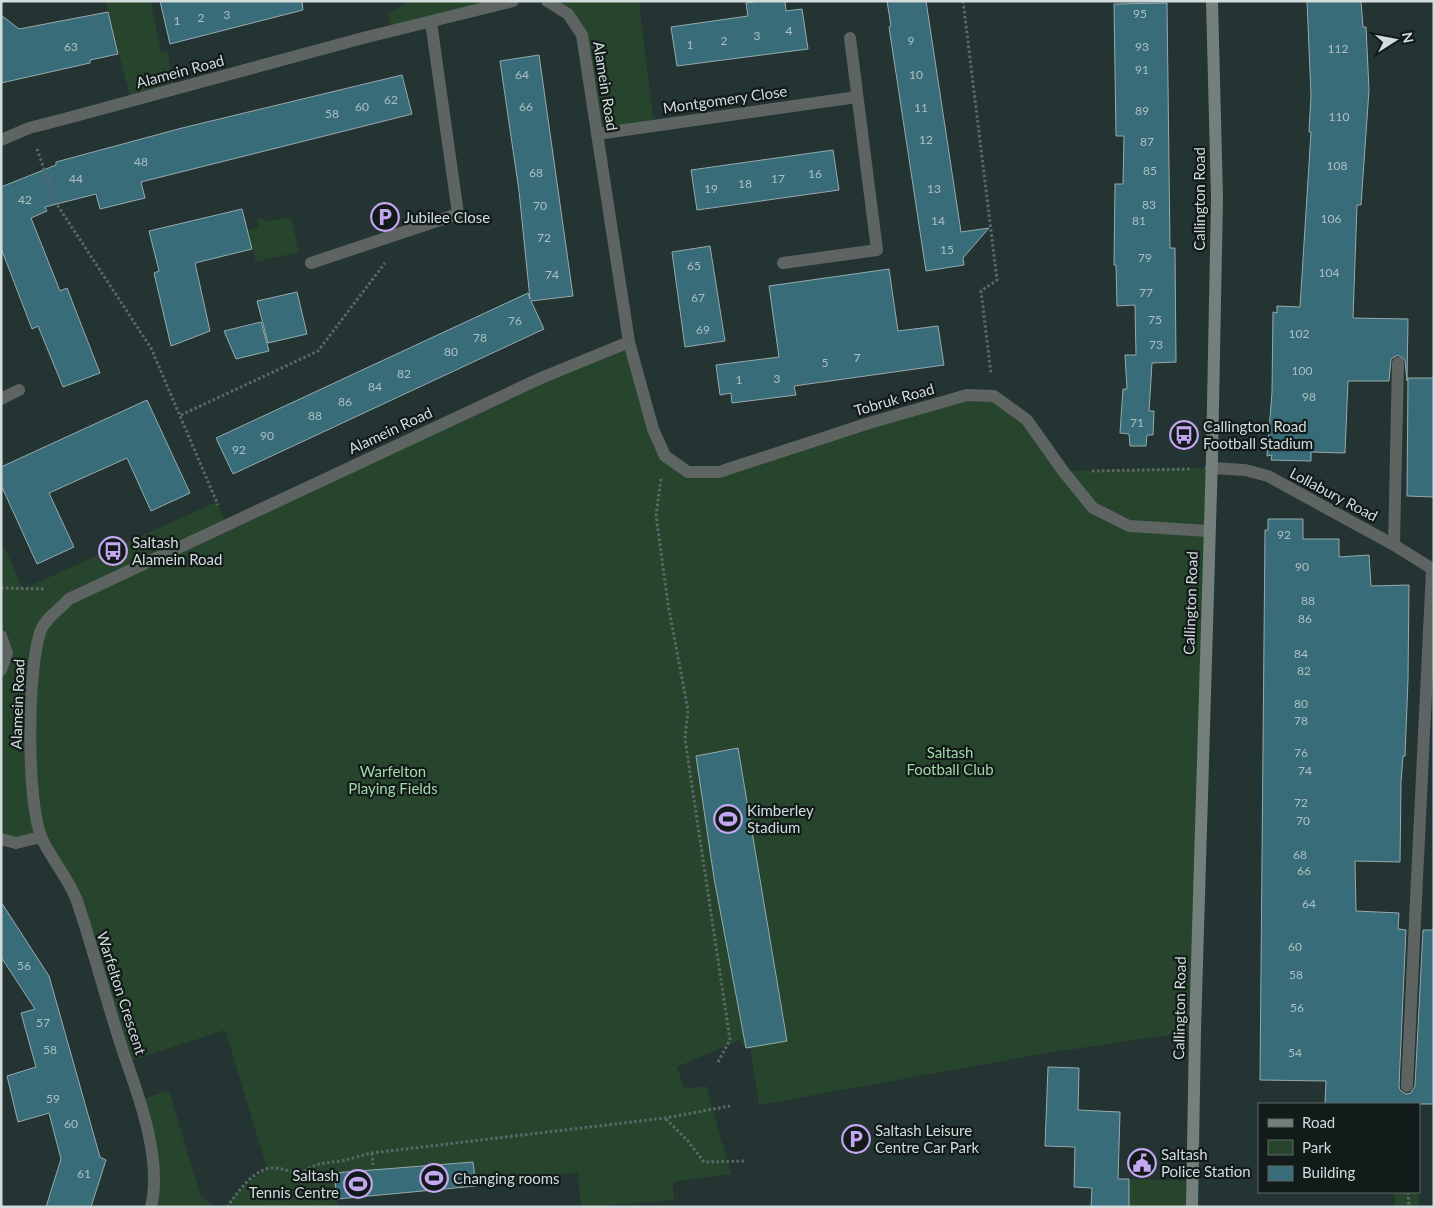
<svg xmlns="http://www.w3.org/2000/svg" width="1435" height="1208" font-family="Lato,sans-serif">
  <style>
    .green { fill: #27452c }
    .building { fill: #386c78; stroke: #97aaaf }
    .lines { fill: none; stroke-linecap: round; stroke-linejoin: round }
    .path { stroke: #5b6969; stroke-width: 3; stroke-dasharray: 2.5 2.5; stroke-linecap: butt }
    .lane { stroke: #5d6461; stroke-width: 12 }
    .street { stroke: #5d6461; stroke-width: 12 }
    .secondary { stroke: #75807c; stroke-width: 12 }
    .labels { text-anchor: middle; dominant-baseline: central; stroke-width: 4.5; stroke-linejoin: round; paint-order: stroke }
    .number-label { font-size: 12px; fill: #acc0c3 }
    .street-label { font-size: 15px; fill: #d2dcdc; stroke: #131a1a }
    .poi-label { font-size: 15px; fill: #d2dcdc; stroke: #131a1a; text-anchor: start }
    .park-label { font-size: 15px; fill: #a1d9a9; stroke: #131a1a }
  </style>
  <rect width="100%" height="100%" fill="#233433"/>
  <g class="green">
    <path d="M106,1h45l10,52 7,-1 6,37 -43,12z"/>
    <path d="M410,1h103l-121,31 -4,-18z"/>
    <path d="M547,1h92l15,125 -57,8 -15,-99z"/>
    <path d="M291,217l8,35 -43,10 -8,-32 11,-3 -2,-9 10,3z"/>
    <path d="M624,344l41,112 23,16h31l248,-77 27,1 33,24 36,51 148,-3 -16,563 -154,23 -282,51 -9,-58 -4,1 -7,-8 -62,27 7,22 22,-3 25,88 -58,8 1,18 -93,7 -3,-35 -102,14 -3,-24 -138,11 3,34h-111l10,-15 30,-24 -42,-138 -98,32 -51,-163 -35,-61 -40,1v-299l22,49 189,-85 5,-2 9,22z"/>
    <path d="M169,1091l31,103 13,13h-62l4,-15 -15,-93z"/>
    <path d="M1129,1179l64,2 -1,26h-63z"/>
    <path d="M1394,1192h24l1,15h-24z"/>
  </g>
  <g class="building">
    <path d="M160,1h142l1,9 -133,34z"/>
    <path d="M760,1h25l1,10 16,-2 6,40 -131,17 -6,-39 77,-11 -2,-13z"/>
    <path d="M887,1h39l35,231 28,-4 -26,30 1,7 -38,6 -37,-244 2,-1z"/>
    <path d="M1307,1h54l2,26h3l3,63 -8,115h-4l-4,113 55,1 -1,62 -2,-21 -7,-5 -7,4 -2,22h-41l-3,72 -34,-1v9l-40,-1 1,-5 -5,1 5,-64 1,-80 4,1v-7l23,1 11,-175h-2l2,-37z"/>
    <path d="M1167,3l3,245h5l1,114 -24,1 -3,48h5l-1,24h-6l-1,11h-16l-1,-12 -9,-1 3,-44h4l-2,-34h11l-1,-50 -18,1 -1,-41h-2l1,-81h8l1,-48h-8l-2,-132z"/>
    <path d="M108,12l10,42 -28,6v3l-89,20v-68l18,14z"/>
    <path d="M539,55l34,241 -42,5 13,28 -311,145 -17,-36 312,-145 2,6 -11,-108 -19,-130z"/>
    <path d="M402,75l10,39 -271,68 4,16 -45,11 -4,-15 -51,13 2,4 -16,7 29,73 7,-3 33,85 -37,14 -25,-61 -6,3 -31,-81v-61l55,-22v-3l126,-34z"/>
    <path d="M833,150l6,40 -142,20 -6,-40z"/>
    <path d="M242,209l10,40 -57,14 15,68 -39,15 -17,-73 5,-2 -10,-40z"/>
    <path d="M710,246l15,95 -40,6 -13,-95z"/>
    <path d="M889,269l9,62 40,-5 6,39 -150,21 2,9 -64,8 -1,-10 -11,2 -4,-30 63,-8 -10,-71z"/>
    <path d="M297,292l10,42 -39,9 -11,-42z"/>
    <path d="M261,322l8,29 -33,8 -12,-28z"/>
    <path d="M1408,378h26v119l-27,-1z"/>
    <path d="M147,400l43,93 -39,18 -24,-53 -78,35 25,54 -37,17 -36,-79v-18z"/>
    <path d="M1268,519h35v20h36v18l30,-2 2,31 38,-1 -1,95 -3,76h-2l-2,26 -1,80 -45,-1 1,50 43,2 -1,16 8,1 -7,156 1,4 6,4 5,-1 4,-7 8,-156h11v174h-109l1,-23 -66,-1 5,-550h3z"/>
    <path d="M738,748l49,293 -41,7 -32,-170 -18,-122z"/>
    <path d="M1,902l48,74 51,181 6,3 -15,47h-45l15,-48 -12,-46 -31,9 -11,-46 29,-9 -15,-54 14,-4 -34,-52z"/>
    <path d="M1048,1067l31,1 -1,42 42,2 -2,67h11v28h-38l1,-19 -18,-1 1,-40 -30,-1z"/>
    <path d="M473,1162l3,24 -139,13 -3,-26z"/>
  </g>
  <g class="lines">
    <g class="path">
      <path d="M963,1l34,279 -16,11 10,83"/>
      <path d="M37,149l19,54 95,145 67,157"/>
      <path d="M181,415l137,-64 67,-88"/>
      <path d="M1092,471l99,-2"/>
      <path d="M661,479l-5,36 12,89 20,106 -3,29 45,301 -12,22"/>
      <path d="M1,588l45,1"/>
      <path d="M666,1119l22,22 16,21 42,-1"/>
      <path d="M372,1153l1,12"/>
      <path d="M1408,1192l1,15"/>
      <path d="M227,1207c10,-14 28,-40 47,-39 9,0 18,5 27,6 13,-11 23,-11 40,-13 10,-2 21,-6 31,-8l293,-35 65,-12"/>
    </g>
    <g class="lane">
      <path d="M311,263l147,-49 -27,-192"/>
      <path d="M1394,545l4,-182"/>
      <path d="M1407,1086l25,-517"/>
    </g>
    <g class="street">
      <path d="M547,1l21,13 14,21 47,307 24,87 12,27 23,16h31l150,-49 98,-28 27,1 33,24 36,51 30,37 36,18 79,5"/>
      <path d="M597,134l260,-37"/>
      <path d="M1,140l28,-12 39,-10 295,-80 150,-37"/>
      <path d="M783,263l94,-13 -27,-212"/>
      <path d="M1,399l18,-9"/>
      <path d="M1211,468l34,2 23,6 126,69 40,25"/>
      <path d="M1,636l6,17 -6,17"/>
      <path d="M1,839l15,4 25,-6"/>
      <path d="M151,1207c11,-45 -10,-105 -25,-147 -18,-52 -31,-106 -49,-159 -8,-22 -25,-41 -35,-62 -16,-37 -15,-172 -1,-209 4,-11 20,-22 28,-31l472,-221 88,-36"/>
    </g>
    <path class="secondary" d="M1192,1207l3,-176 17,-574 5,-259 -5,-197"/>
  </g>
  <defs>
    <symbol id="parking-ring" viewBox="-11 -11 22 22"><circle r="9.5" fill="#131a1a" stroke="#c4a7f1" stroke-width="1.5"/><path d="M-3.5-5.5H1a3.5 3.5 0 0 1 0 7H-1V5.5H-3.5ZM-1-3.4V-.6H.8a1.4 1.4 0 0 0 0-2.8Z" fill="#c4a7f1"/></symbol>
    <symbol id="bus-ring" viewBox="-11 -11 22 22"><circle r="9.5" fill="#131a1a" stroke="#c4a7f1" stroke-width="1.5"/><path d="M-5-6H5V4H4V6H2V4H-2V6H-4V4H-5ZM-3.5-4V0h7V-4ZM-3.5 1.2v1.5H-2V1.2ZM2 1.2v1.5H3.5V1.2Z" fill="#c4a7f1"/></symbol>
    <symbol id="stadium-ring" viewBox="-11 -11 22 22"><circle r="9.5" fill="#131a1a" stroke="#c4a7f1" stroke-width="1.5"/><path d="M0-5a6.5 5 0 1 0 0 10a6.5 5 0 1 0 0-10ZM-3.5-1.8h7v3.6h-7Z" fill="#c4a7f1"/></symbol>
    <symbol id="civic-ring" viewBox="-11 -11 22 22"><circle r="9.5" fill="#131a1a" stroke="#c4a7f1" stroke-width="1.5"/><path d="M-.6-6.5H3V-4.5H.6V-3L4-1V1h2V6H-6V1h2V-1L-.6-3ZM-1.2 2.5V6h2.4V2.5Z" fill="#c4a7f1"/></symbol>
  </defs>
  <g fill-rule="evenodd">
    <use href="#parking-ring" x="369" y="201" width="32" height="32"/>
    <use href="#bus-ring" x="1168" y="419" width="32" height="32"/>
    <use href="#bus-ring" x="97" y="535" width="32" height="32"/>
    <use href="#stadium-ring" x="712" y="803" width="32" height="32"/>
    <use href="#parking-ring" x="840" y="1123" width="32" height="32"/>
    <use href="#civic-ring" x="1126" y="1147" width="32" height="32"/>
    <use href="#stadium-ring" x="418" y="1162" width="32" height="32"/>
    <use href="#stadium-ring" x="342" y="1168" width="32" height="32"/>
  </g>
  <g class="labels">
    <g class="number-label">
      <text x="1140" y="13">95</text>
      <text x="227" y="14">3</text>
      <text x="201" y="17">2</text>
      <text x="177" y="20">1</text>
      <text x="789" y="30">4</text>
      <text x="757" y="35">3</text>
      <text x="724" y="40">2</text>
      <text x="911" y="40">9</text>
      <text x="690" y="44">1</text>
      <text x="71" y="46">63</text>
      <text x="1142" y="46">93</text>
      <text x="1338" y="48">112</text>
      <text x="1142" y="69">91</text>
      <text x="522" y="74">64</text>
      <text x="916" y="74">10</text>
      <text x="391" y="99">62</text>
      <text x="362" y="106">60</text>
      <text x="526" y="106">66</text>
      <text x="921" y="107">11</text>
      <text x="1142" y="110">89</text>
      <text x="332" y="113">58</text>
      <text x="1339" y="116">110</text>
      <text x="926" y="139">12</text>
      <text x="1147" y="141">87</text>
      <text x="141" y="161">48</text>
      <text x="1337" y="165">108</text>
      <text x="1150" y="170">85</text>
      <text x="536" y="172">68</text>
      <text x="815" y="173">16</text>
      <text x="76" y="178">44</text>
      <text x="778" y="178">17</text>
      <text x="745" y="183">18</text>
      <text x="711" y="188">19</text>
      <text x="934" y="188">13</text>
      <text x="25" y="199">42</text>
      <text x="1149" y="204">83</text>
      <text x="540" y="205">70</text>
      <text x="1331" y="218">106</text>
      <text x="938" y="220">14</text>
      <text x="1139" y="220">81</text>
      <text x="544" y="237">72</text>
      <text x="947" y="249">15</text>
      <text x="1145" y="257">79</text>
      <text x="694" y="265">65</text>
      <text x="1329" y="272">104</text>
      <text x="552" y="274">74</text>
      <text x="1146" y="292">77</text>
      <text x="698" y="297">67</text>
      <text x="1155" y="319">75</text>
      <text x="515" y="320">76</text>
      <text x="703" y="329">69</text>
      <text x="1299" y="333">102</text>
      <text x="480" y="337">78</text>
      <text x="1156" y="344">73</text>
      <text x="451" y="351">80</text>
      <text x="857" y="357">7</text>
      <text x="825" y="362">5</text>
      <text x="1302" y="370">100</text>
      <text x="404" y="373">82</text>
      <text x="777" y="378">3</text>
      <text x="739" y="379">1</text>
      <text x="375" y="386">84</text>
      <text x="1309" y="396">98</text>
      <text x="345" y="401">86</text>
      <text x="315" y="415">88</text>
      <text x="1137" y="422">71</text>
      <text x="267" y="435">90</text>
      <text x="239" y="449">92</text>
      <text x="1284" y="534">92</text>
      <text x="1302" y="566">90</text>
      <text x="1308" y="600">88</text>
      <text x="1305" y="618">86</text>
      <text x="1301" y="653">84</text>
      <text x="1304" y="670">82</text>
      <text x="1301" y="703">80</text>
      <text x="1301" y="720">78</text>
      <text x="1301" y="752">76</text>
      <text x="1305" y="770">74</text>
      <text x="1301" y="802">72</text>
      <text x="1303" y="820">70</text>
      <text x="1300" y="854">68</text>
      <text x="1304" y="870">66</text>
      <text x="1309" y="903">64</text>
      <text x="1295" y="946">60</text>
      <text x="24" y="965">56</text>
      <text x="1296" y="974">58</text>
      <text x="1297" y="1007">56</text>
      <text x="43" y="1022">57</text>
      <text x="50" y="1049">58</text>
      <text x="1295" y="1052">54</text>
      <text x="53" y="1098">59</text>
      <text x="71" y="1123">60</text>
      <text x="84" y="1173">61</text>
    </g>
    <g class="street-label">
      <text transform="translate(180 71) rotate(-15)">Alamein Road</text>
      <text transform="translate(606 86) rotate(81)">Alamein Road</text>
      <text transform="translate(725 99) rotate(-8)">Montgomery Close</text>
      <text transform="translate(1199 199) rotate(-90)">Callington Road</text>
      <text transform="translate(894 399) rotate(-16)">Tobruk Road</text>
      <text transform="translate(390 430) rotate(-25)">Alamein Road</text>
      <text transform="translate(1334 494) rotate(28)">Lollabury Road</text>
      <text transform="translate(1190 603) rotate(-88)">Callington Road</text>
      <text transform="translate(17 704) rotate(-88)">Alamein Road</text>
      <text transform="translate(122 993) rotate(72)">Warfelton Crescent</text>
      <text transform="translate(1179 1008) rotate(-89)">Callington Road</text>
    </g>
    <g class="poi-label">
      <text x="404" y="217">Jubilee Close</text>
      <text x="1203" y="426">Callington Road<tspan x="1203" dy="17">Football Stadium</tspan></text>
      <text x="132" y="542">Saltash<tspan x="132" dy="17">Alamein Road</tspan></text>
      <text x="747" y="810">Kimberley<tspan x="747" dy="17">Stadium</tspan></text>
      <text x="875" y="1130">Saltash Leisure<tspan x="875" dy="17">Centre Car Park</tspan></text>
      <text x="1161" y="1154">Saltash<tspan x="1161" dy="17">Police Station</tspan></text>
      <text x="339" y="1175" text-anchor="end">Saltash<tspan x="339" dy="17">Tennis Centre</tspan></text>
      <text x="453" y="1178">Changing rooms</text>
    </g>
    <g class="park-label">
      <text x="950" y="752">Saltash<tspan x="950" dy="17">Football Club</tspan></text>
      <text x="393" y="771">Warfelton<tspan x="393" dy="17">Playing Fields</tspan></text>
    </g>
  </g>
  <rect width="1435" height="1208" fill="none" stroke="#d2dcdc" stroke-width="5"/>
  <rect x="1258" y="1103" width="162" height="90" fill="#131a1a" stroke="#5f6868"/>
  <rect x="1268" y="1119" width="25" height="8" fill="#75807c" stroke="#5f6868"/>
  <text x="1302" y="1128" font-size="15" fill="#d2dcdc">Road</text>
  <rect x="1268" y="1140" width="25" height="15" fill="#27452c" stroke="#5f6868"/>
  <text x="1302" y="1153" font-size="15" fill="#d2dcdc">Park</text>
  <rect x="1268" y="1166" width="25" height="15" fill="#386c78" stroke="#5f6868"/>
  <text x="1302" y="1178" font-size="15" fill="#d2dcdc">Building</text>
  <g transform="translate(1395 40) rotate(79)" stroke="#131a1a" stroke-width="4" paint-order="stroke">
  <path d="M0-4L9 19L0 12L-9 19Z" fill="#d2dcdc"/>
  <text y="-8" font-size="14" font-weight="bold" text-anchor="middle" fill="#d2dcdc">N</text>
  </g>
</svg>
